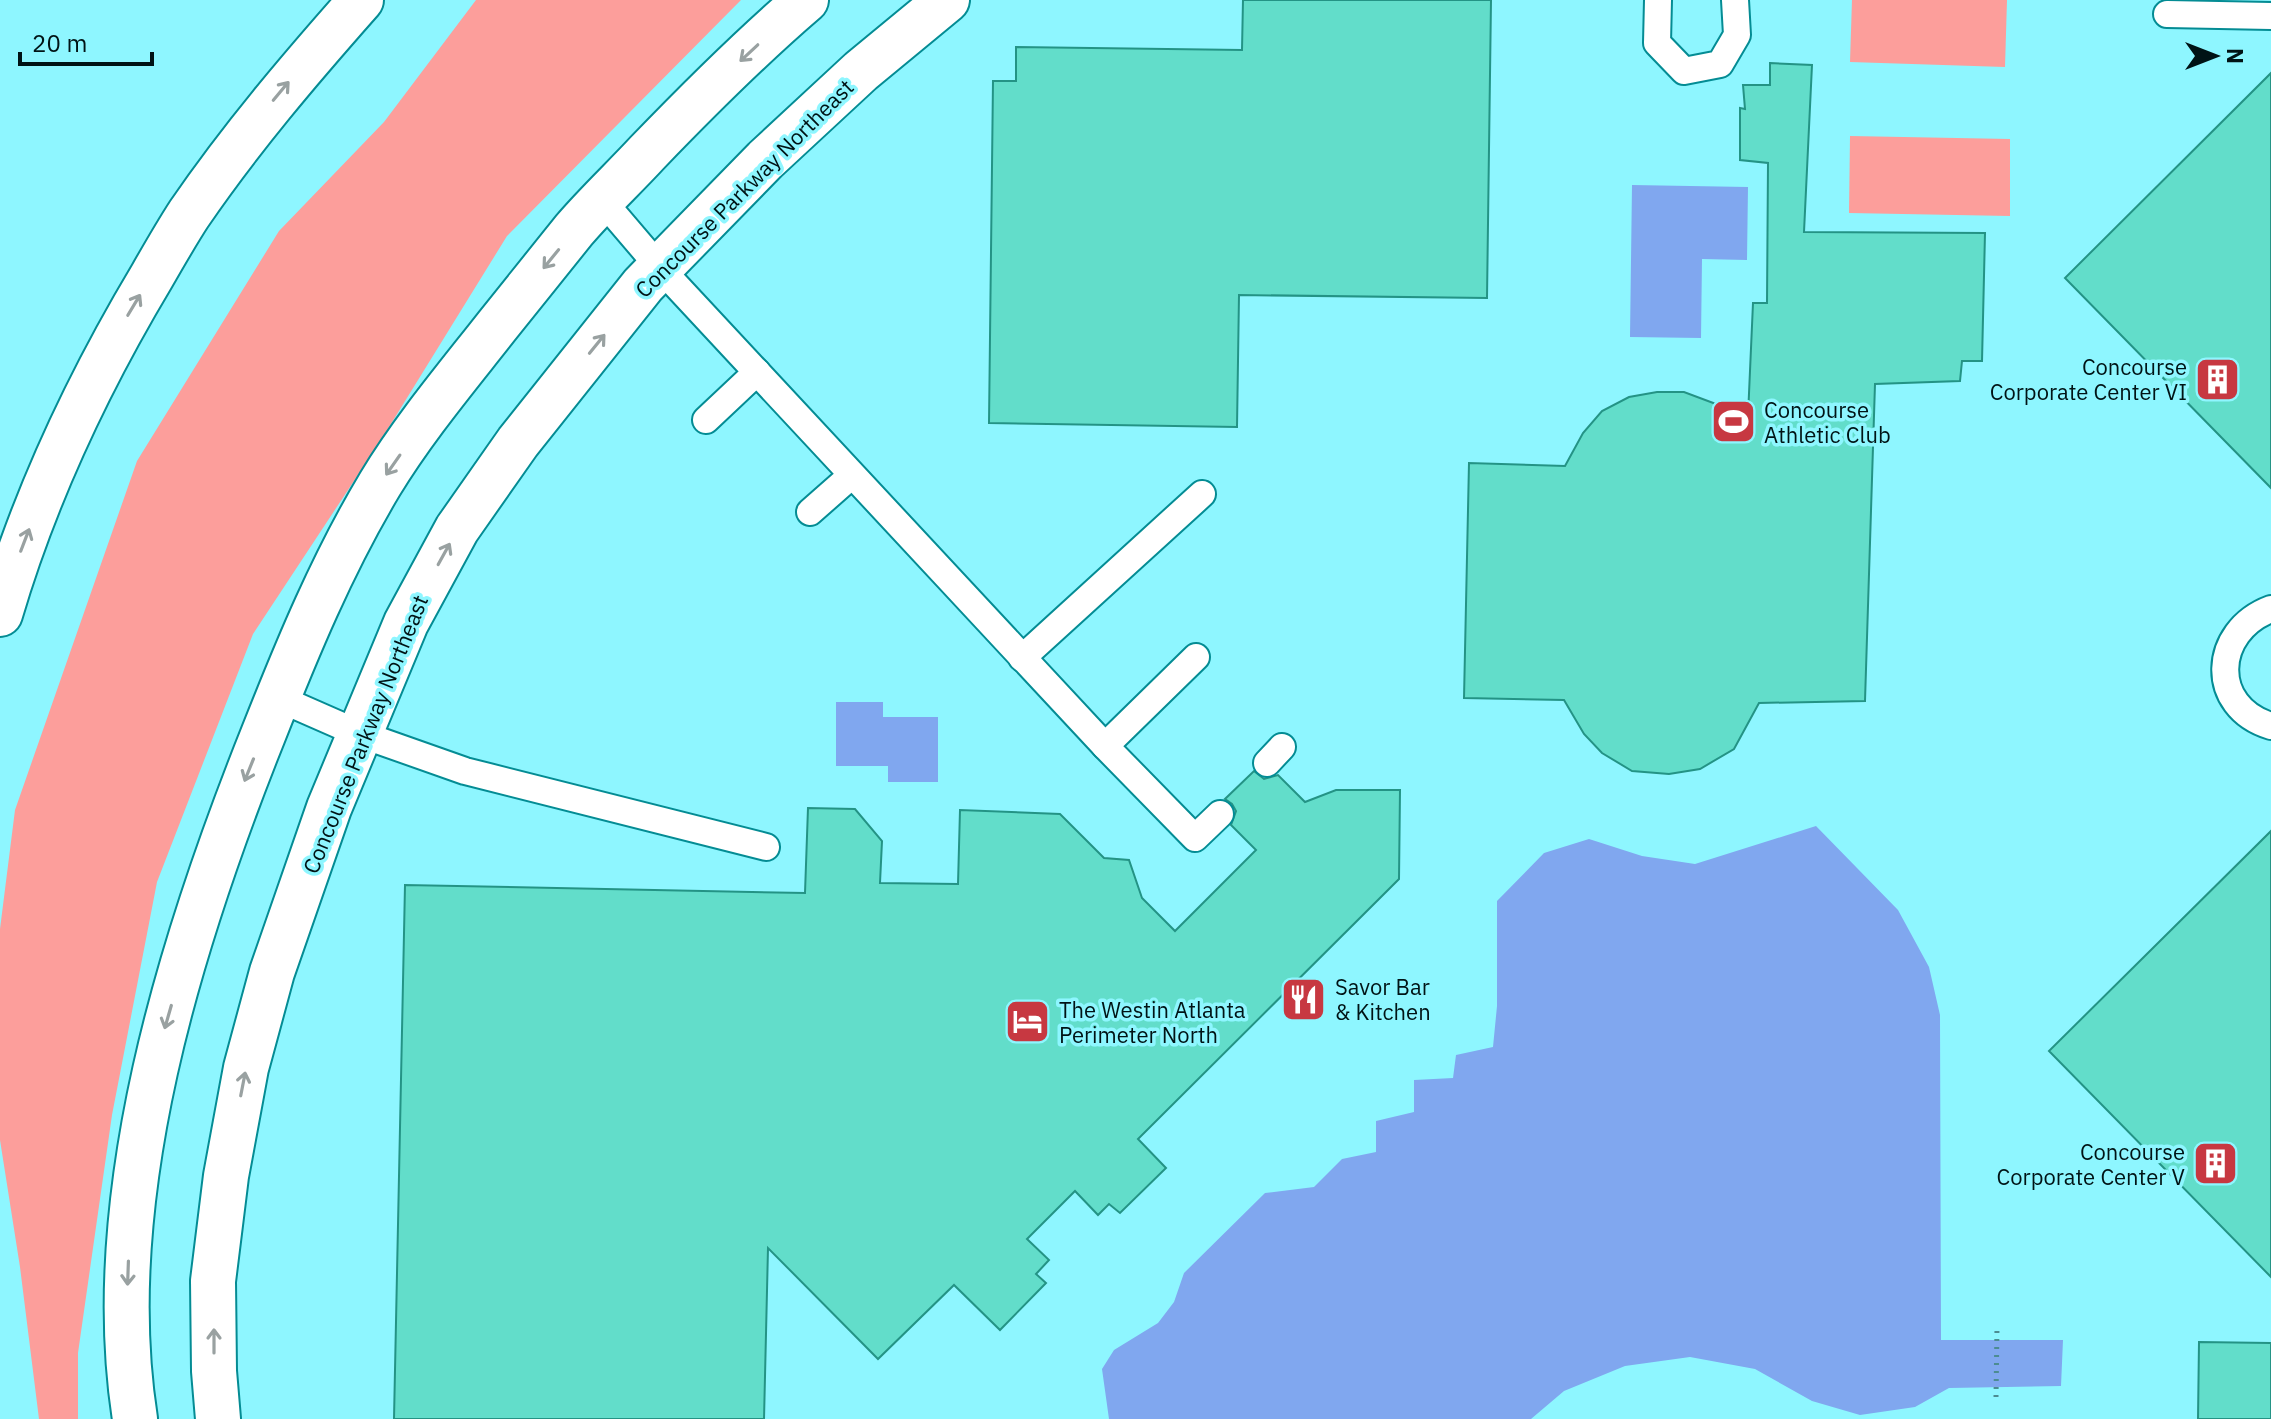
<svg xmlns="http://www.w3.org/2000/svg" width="2271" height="1419" font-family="'IBM Plex Sans',sans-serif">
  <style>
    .green { fill: #fc9e9b }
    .water { fill: #80a7ef }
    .building { fill: #62ddca; stroke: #249385; stroke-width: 2 }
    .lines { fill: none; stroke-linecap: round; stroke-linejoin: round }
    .service-casing { stroke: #048c94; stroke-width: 30 }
    .minor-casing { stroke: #048c94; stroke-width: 48 }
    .motorway-casing { stroke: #048c94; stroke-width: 48 }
    .path { stroke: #4c8c92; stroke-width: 5; stroke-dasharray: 2 6; stroke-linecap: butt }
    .service { stroke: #fff; stroke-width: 26 }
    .minor { stroke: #fff; stroke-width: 44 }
    .motorway { stroke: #fff; stroke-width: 44 }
    .oneway { stroke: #99a1a1 }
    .labels { text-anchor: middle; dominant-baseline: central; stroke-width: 7; stroke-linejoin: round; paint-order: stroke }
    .street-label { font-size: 22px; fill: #001315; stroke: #8ef6ff }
    .poi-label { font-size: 22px; fill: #001315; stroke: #8ef6ff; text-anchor: start }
  </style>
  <rect width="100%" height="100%" fill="#8ef6ff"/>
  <g class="green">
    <path d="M476,0h265l-234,236 -126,204 -128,194 -96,248 -45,233 -34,238v66h-39l-19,-152 -20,-127v-211l15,-119 122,-349 142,-230 105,-109z"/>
    <path d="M1852,0h155l-2,67 -155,-5z"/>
    <path d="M1850,136l160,3v77l-161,-3z"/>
  </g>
  <g class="water">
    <path d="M1632,185l116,2 -1,73 -45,-1 -1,79 -71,-1z"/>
    <path d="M836,702h47v15h55v65h-50v-16h-52z"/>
    <path d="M1816,826l82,84 31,57 11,48 1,325h122l-2,46 -112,2 -34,19 -55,8 -48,-14 -57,-32 -65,-12 -65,9 -61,25 -33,28h-422l-7,-50 12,-19 44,-27 16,-21 10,-29 81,-80 49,-6 28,-28 34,-7v-31l38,-9v-32l39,-2 3,-23 37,-8 4,-41v-105l47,-48 45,-14 53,17 53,8z"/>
  </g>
  <g class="building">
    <path d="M1243,0h248l-4,298 -248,-3 -2,132 -248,-4 4,-342h23v-34l226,3z"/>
    <path d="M1770,63l42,2 -8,167 181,1 -3,128h-20l-2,20 -85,3 -10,317 -106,2 -25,46 -34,20 -31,5 -37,-3 -30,-18 -18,-19 -20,-34 -100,-2 5,-235 96,3 18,-33 19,-22 27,-14 28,-5h27l64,24 5,-113h14l1,-140 -28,-3v-52l5,1 -2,-24h27z"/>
    <path d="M2271,73v415l-206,-210z"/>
    <path d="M1254,771l10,8 14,-4 27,27 31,-12h64l-1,89 -261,260 28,29 -46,45 -11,-9 -11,11 -23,-24 -48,48 22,21 -13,14 10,9 -46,47 -46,-45 -76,74 -110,-111 -4,171h-370l11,-534 400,8 3,-85 47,1 27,32 -2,42 78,1 2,-74 100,4 44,44 25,2 13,38 33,33 81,-81 -25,-25 5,-14 -4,-7 -7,-5z"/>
    <path d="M2271,831v446l-222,-226z"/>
    <path d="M2199,1342l72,1v76h-73z"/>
  </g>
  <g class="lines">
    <defs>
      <g id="service">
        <path d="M1658,0l-1,43 27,28 36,-7 17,-29 -2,-35"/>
        <path d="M2167,14l104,2"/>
        <path d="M602,200l58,68 445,478"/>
        <path d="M706,420l51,-48"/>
        <path d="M810,512l42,-37"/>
        <path d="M2271,609c-59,22 -63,98 0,117"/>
        <path d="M1196,657l-91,89 90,92 25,-24"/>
        <path d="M1022,658l180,-164"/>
        <path d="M278,698l82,36 105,37 301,76"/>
        <path d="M1267,763l15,-16"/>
      </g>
      <g id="minor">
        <path d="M135,1419c-35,-222 46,-479 128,-684 34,-86 69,-171 117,-251 34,-56 77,-107 117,-158 26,-32 51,-64 77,-96 23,-27 49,-51 73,-77 51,-53 103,-105 159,-153"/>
        <path d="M218,1419l-4,-48 -1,-90 13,-105 20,-108 26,-96 57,-164 77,-185 51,-94 61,-87 125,-157 122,-125 96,-89 86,-71"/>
      </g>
      <path id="motorway" d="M0,614c35,-119 88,-231 152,-338 12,-21 24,-42 37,-62 52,-76 111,-145 172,-214"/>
    </defs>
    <use href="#service" class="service-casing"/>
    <use href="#minor" class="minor-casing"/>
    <use href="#motorway" class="motorway-casing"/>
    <path class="path" d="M1996,1397l1,-70"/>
    <use href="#service" class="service"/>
    <use href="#minor" class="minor"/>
    <use href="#motorway" class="motorway"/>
  </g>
  <defs><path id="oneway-shaft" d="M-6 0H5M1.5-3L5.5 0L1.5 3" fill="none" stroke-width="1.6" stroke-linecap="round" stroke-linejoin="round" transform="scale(2)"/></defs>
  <g class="oneway">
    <use href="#oneway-shaft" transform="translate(749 53) rotate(137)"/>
    <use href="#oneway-shaft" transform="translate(281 91) rotate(-50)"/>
    <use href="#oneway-shaft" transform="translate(551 259) rotate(129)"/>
    <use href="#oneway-shaft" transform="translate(134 305) rotate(-59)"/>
    <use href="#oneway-shaft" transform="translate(597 344) rotate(-51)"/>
    <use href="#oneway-shaft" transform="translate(393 465) rotate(125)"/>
    <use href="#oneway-shaft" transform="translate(25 540) rotate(-69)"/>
    <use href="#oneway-shaft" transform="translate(444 554) rotate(-61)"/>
    <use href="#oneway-shaft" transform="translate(249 770) rotate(112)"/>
    <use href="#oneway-shaft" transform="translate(168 1017) rotate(106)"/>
    <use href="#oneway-shaft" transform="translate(243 1084) rotate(-79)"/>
    <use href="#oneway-shaft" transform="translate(128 1273) rotate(92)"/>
    <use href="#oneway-shaft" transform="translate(214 1341) rotate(-90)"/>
  </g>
  <defs>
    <symbol id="building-square" viewBox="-11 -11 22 22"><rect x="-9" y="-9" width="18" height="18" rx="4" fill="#c73841" stroke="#8ef6ff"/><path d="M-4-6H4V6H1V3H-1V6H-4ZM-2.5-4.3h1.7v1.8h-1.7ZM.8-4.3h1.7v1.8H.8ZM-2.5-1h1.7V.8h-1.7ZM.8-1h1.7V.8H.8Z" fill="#fff"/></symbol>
    <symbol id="stadium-square" viewBox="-11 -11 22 22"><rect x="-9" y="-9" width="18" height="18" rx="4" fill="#c73841" stroke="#8ef6ff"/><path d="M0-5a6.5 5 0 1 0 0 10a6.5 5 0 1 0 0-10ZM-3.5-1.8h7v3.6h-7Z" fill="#fff"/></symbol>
    <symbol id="restaurant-square" viewBox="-11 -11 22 22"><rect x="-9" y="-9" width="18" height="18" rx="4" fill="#c73841" stroke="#8ef6ff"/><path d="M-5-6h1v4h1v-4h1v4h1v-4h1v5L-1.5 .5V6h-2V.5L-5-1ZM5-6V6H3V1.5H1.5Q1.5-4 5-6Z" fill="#fff"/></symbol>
    <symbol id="hotel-square" viewBox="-11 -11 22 22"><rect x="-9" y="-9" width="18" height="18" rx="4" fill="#c73841" stroke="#8ef6ff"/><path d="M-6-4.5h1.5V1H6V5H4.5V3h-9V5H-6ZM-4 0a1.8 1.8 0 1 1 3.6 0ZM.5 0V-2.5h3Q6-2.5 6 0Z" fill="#fff"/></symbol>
  </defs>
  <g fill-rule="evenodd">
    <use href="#building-square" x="2192" y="354" width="51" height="51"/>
    <use href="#stadium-square" x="1708" y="396" width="51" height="51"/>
    <use href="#restaurant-square" x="1278" y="974" width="51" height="51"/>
    <use href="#hotel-square" x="1002" y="996" width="51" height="51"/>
    <use href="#building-square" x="2190" y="1138" width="51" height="51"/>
  </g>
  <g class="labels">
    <g class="street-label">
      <text transform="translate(744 188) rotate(-45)">Concourse Parkway Northeast</text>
      <text transform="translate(365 734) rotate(-68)">Concourse Parkway Northeast</text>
    </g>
    <g class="poi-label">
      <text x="2187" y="366" text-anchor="end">Concourse<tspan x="2187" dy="25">Corporate Center VI</tspan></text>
      <text x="1764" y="409">Concourse<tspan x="1764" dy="25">Athletic Club</tspan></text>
      <text x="1335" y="986">Savor Bar<tspan x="1335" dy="25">&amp; Kitchen</tspan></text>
      <text x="1059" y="1009">The Westin Atlanta<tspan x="1059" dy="25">Perimeter North</tspan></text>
      <text x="2185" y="1151" text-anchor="end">Concourse<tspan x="2185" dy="25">Corporate Center V</tspan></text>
    </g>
  </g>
  <g transform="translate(2215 56) rotate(90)" stroke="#8ef6ff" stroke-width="6" paint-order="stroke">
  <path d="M0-6L14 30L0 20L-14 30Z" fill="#001315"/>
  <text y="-12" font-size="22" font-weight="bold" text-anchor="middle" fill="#001315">N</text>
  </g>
  <path d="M20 52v12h132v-12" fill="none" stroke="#001315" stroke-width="4"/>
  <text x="32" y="52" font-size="24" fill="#001315" stroke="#8ef6ff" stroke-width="6" paint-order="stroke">20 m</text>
</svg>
